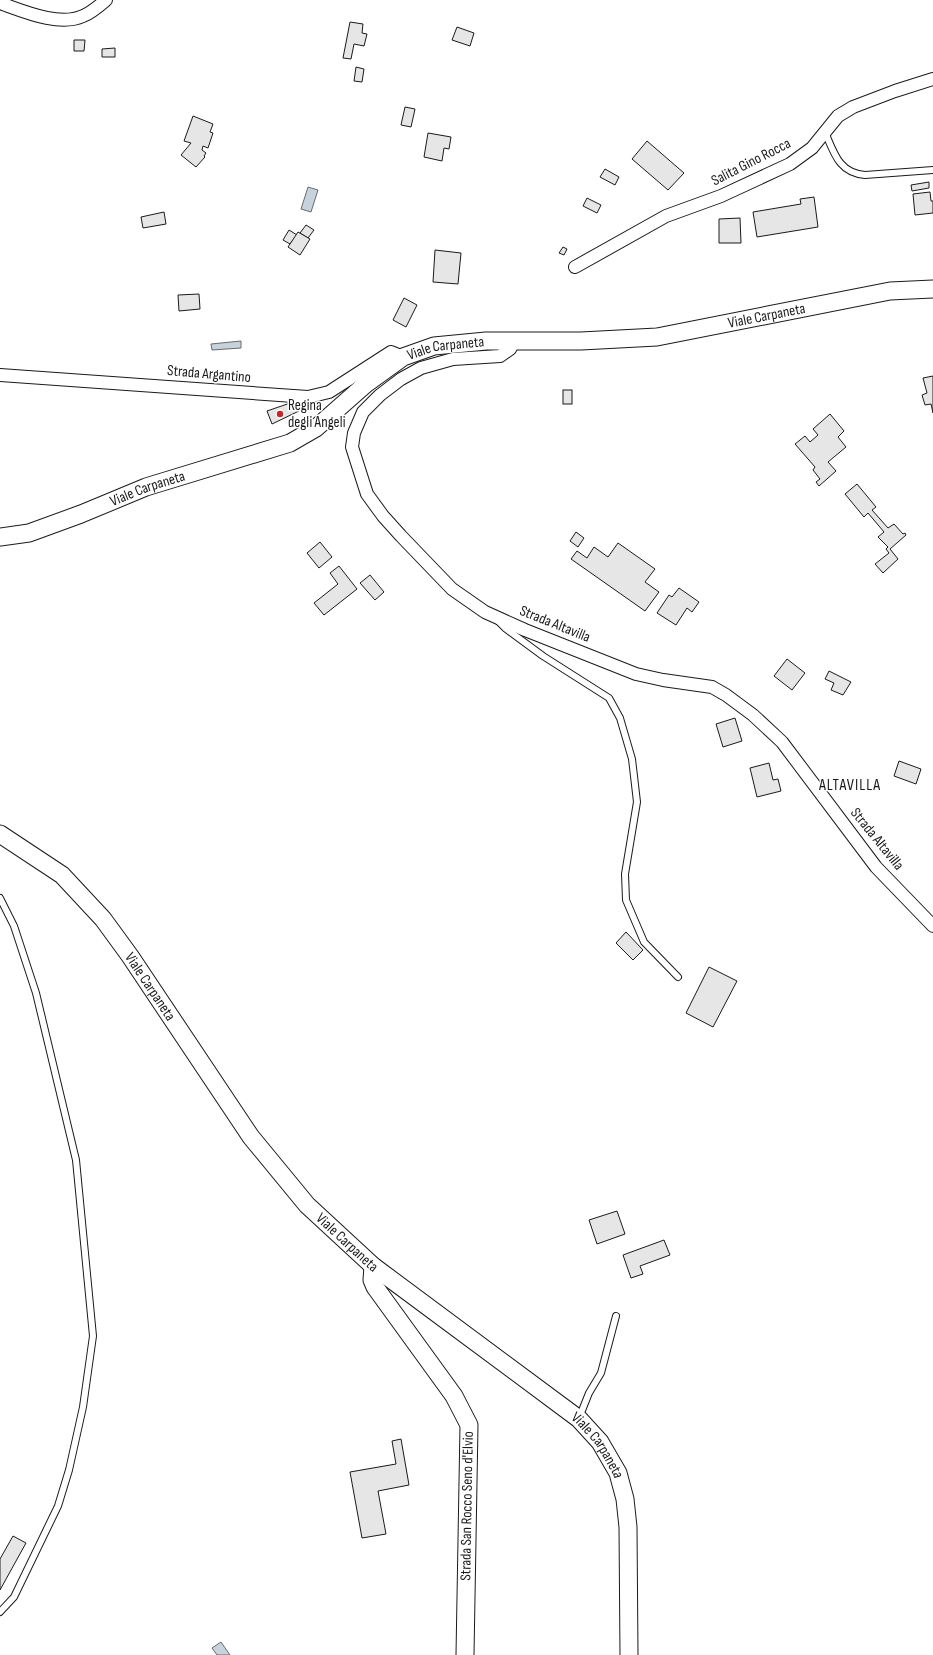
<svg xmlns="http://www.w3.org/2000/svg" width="933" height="1655" font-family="'Sofia Sans Condensed',sans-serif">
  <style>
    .water { fill: #c6d2dc; stroke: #6a6a6a }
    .building { fill: #e6e6e6; stroke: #1a1a1a }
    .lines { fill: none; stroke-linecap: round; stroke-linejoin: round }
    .lane-casing { stroke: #1a1a1a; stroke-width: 8 }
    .street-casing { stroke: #1a1a1a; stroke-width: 14 }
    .secondary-casing { stroke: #1a1a1a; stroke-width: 19 }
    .lane { stroke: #fff; stroke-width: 6 }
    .street { stroke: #fff; stroke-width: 12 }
    .secondary { stroke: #fff; stroke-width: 17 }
    .poi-dot { fill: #c62828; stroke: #fff; stroke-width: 1.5 }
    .labels { text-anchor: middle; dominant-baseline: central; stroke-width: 3; stroke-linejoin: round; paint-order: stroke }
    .street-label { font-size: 15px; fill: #1a1a1a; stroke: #fff }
    .poi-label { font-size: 15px; fill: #1a1a1a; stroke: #fff; text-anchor: start }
    .neighbourhood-label { font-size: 16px; letter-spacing: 1px; fill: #1a1a1a; stroke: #fff }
  </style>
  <rect width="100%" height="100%" fill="#fff"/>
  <g class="water">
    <path d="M308,187l10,3 -7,22 -10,-3z"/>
    <path d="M241,341v7l-29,2 -1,-6z"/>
    <path d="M221,1642l9,13h-13l-5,-7z"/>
  </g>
  <g class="building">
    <path d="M350,22l13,2 -1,9 5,1 -3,12 -10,-2 -3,15 -8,-1z"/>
    <path d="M457,27l17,6 -4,13 -18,-6z"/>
    <path d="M74,40h11l-1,11h-10z"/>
    <path d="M115,48v9h-13v-8z"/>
    <path d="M356,67l8,2 -2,13 -8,-1z"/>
    <path d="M405,107l10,2 -4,18 -10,-2z"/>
    <path d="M193,116l20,8 -3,8 3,1 -5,15 -5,-2 -1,4 4,3 -2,3 1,1 -9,10 -15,-12 10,-12 -7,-2z"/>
    <path d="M428,133l23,4 -2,12 -5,-1 -2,13 -18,-4z"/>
    <path d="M647,141l37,32 -16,17 -36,-31z"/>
    <path d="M605,169l14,8 -4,8 -15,-8z"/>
    <path d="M929,182v6l-17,3 -1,-6z"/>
    <path d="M930,192l1,9h2v12l-18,2 -2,-21z"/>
    <path d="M814,197l4,30 -61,10 -4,-25 48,-8 -1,-5z"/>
    <path d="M587,198l14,7 -4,8 -14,-7z"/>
    <path d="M164,212l2,12 -23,4 -2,-11z"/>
    <path d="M740,218l1,25h-22v-24z"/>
    <path d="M306,225l8,5 -6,8 -8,-5z"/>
    <path d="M289,230l8,5 -7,9 -7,-4z"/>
    <path d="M298,232l12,7 -10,16 -12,-8z"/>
    <path d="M563,247l4,2 -3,6 -5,-2z"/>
    <path d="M435,250l26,3 -3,31 -25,-2z"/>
    <path d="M199,294l1,15 -21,2 -1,-16z"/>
    <path d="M404,298l13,7 -11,22 -13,-7z"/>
    <path d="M933,376v37l-2,-9 -6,1 -3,-10 5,-2 -4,-15z"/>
    <rect x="563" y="390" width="9" height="14"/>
    <path d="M296,401l3,10 -27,13 -5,-13z"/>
    <path d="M830,414l14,17 -6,6 8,10 -18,15 8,9 -17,15 -3,-4 4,-3 -7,-9 2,-3 -20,-23 10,-8 5,6 8,-7 -5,-6z"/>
    <path d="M857,484l19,23 -4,3 16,18 6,-4 9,10 2,-1 1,2 -16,14 8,10 -15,14 -8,-9 14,-11 -3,-4 2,-2 -10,-10 6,-5 -16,-19 -4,4 -19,-23z"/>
    <path d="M576,532l8,6 -6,9 -8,-6z"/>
    <path d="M320,542l12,15 -13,11 -12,-15z"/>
    <path d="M618,543l37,26 -10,13 14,10 -14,19 -74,-52 6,-8 10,7 7,-11 14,10z"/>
    <path d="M339,566l18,23 -33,26 -10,-12 24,-19 -8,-11z"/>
    <path d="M370,575l14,17 -9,8 -15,-17z"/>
    <path d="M679,588l20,14 -7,10 -5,-4 -11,17 -19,-12 12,-18 3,2z"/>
    <path d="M787,659l18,14 -13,17 -18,-14z"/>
    <path d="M829,671l22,11 -8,13 -12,-5 3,-7 -9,-4z"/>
    <path d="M735,718l7,23 -19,6 -7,-23z"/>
    <path d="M899,761l22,8 -5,15 -22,-8z"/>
    <path d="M769,763l4,17 5,-1 3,12 -24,6 -7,-29z"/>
    <path d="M626,932l17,18 -10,10 -17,-17z"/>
    <path d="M709,967l28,14 -24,46 -27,-14z"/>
    <path d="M617,1211l8,23 -28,10 -8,-24z"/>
    <path d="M664,1240l6,15 -30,11 3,8 -12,4 -8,-23z"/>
    <path d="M401,1439l8,46 -31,6 8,43 -24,4 -12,-66 46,-8 -4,-23z"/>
    <path d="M13,1536l13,7 -26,47v-31z"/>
  </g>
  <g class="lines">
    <defs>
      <g id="lane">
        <path d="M825,132c9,21 14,41 40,43l68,-5"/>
        <path d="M499,622l6,6 38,28 66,42 11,20 12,41 5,43 -12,72 1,26 18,42 34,35"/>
        <path d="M0,898l14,28 22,67 40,167 17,176 -10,71 -14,63 -11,36 -44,91 -14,15"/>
        <path d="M579,1418l10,-25 12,-20 15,-57"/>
      </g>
      <g id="street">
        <path d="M0,3c23,8 59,24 83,13 8,-3 16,-10 23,-16"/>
        <path d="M575,267l91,-51 55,-20 69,-32 22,-16 26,-32 15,-9 42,-16 38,-12"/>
        <path d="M515,340l-5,9 -10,7 -47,3 -32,9 -20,11 -21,16 -17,17 -9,21 -2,14 15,47 16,22 18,20 51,53 33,23 40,18 111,44 27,6 49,7 14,8 27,20 29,27 94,125 57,59"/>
        <path d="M0,375l308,22 21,-5 62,-40 12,5"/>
      </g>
      <g id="secondary">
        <path id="s1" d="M0,537l29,-4 52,-19 65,-27 144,-44 26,-15 51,-45 36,-26 31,-11 52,-5h95l76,-4 233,-46 43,-2"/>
        <path id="s2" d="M0,834l62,41 41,44 27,37 121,181 56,68 66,61 206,153 21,23 18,31 7,26 3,28 1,128"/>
        <path d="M373,1266l-1,14 3,7 79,109 15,29 -4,230"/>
      </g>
    </defs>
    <use href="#lane" class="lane-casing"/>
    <use href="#street" class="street-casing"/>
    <use href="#secondary" class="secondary-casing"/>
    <use href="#lane" class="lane"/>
    <use href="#street" class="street"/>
    <use href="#secondary" class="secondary"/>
  </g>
  <circle class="poi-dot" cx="280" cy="414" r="4"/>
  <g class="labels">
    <g class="street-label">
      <text transform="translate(751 162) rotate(-27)">Salita Gino Rocca</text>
      <text stroke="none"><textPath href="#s1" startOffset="816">Viale Carpaneta</textPath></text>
      <text stroke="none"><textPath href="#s1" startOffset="492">Viale Carpaneta</textPath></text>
      <text transform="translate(209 374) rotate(5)">Strada Argantino</text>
      <text stroke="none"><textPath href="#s1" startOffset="156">Viale Carpaneta</textPath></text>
      <text transform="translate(555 624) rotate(22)">Strada Altavilla</text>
      <text transform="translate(877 839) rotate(51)">Strada Altavilla</text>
      <text stroke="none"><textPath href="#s2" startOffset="217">Viale Carpaneta</textPath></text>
      <text stroke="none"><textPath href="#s2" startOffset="541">Viale Carpaneta</textPath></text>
      <text stroke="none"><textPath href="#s2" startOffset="865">Viale Carpaneta</textPath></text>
      <text transform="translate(467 1506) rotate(-89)">Strada San Rocco Seno d'Elvio</text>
    </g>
    <g class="poi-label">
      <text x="288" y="405">Regina<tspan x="288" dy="17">degli Angeli</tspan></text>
    </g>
    <g class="neighbourhood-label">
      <text x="850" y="785">ALTAVILLA</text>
    </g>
  </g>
</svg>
